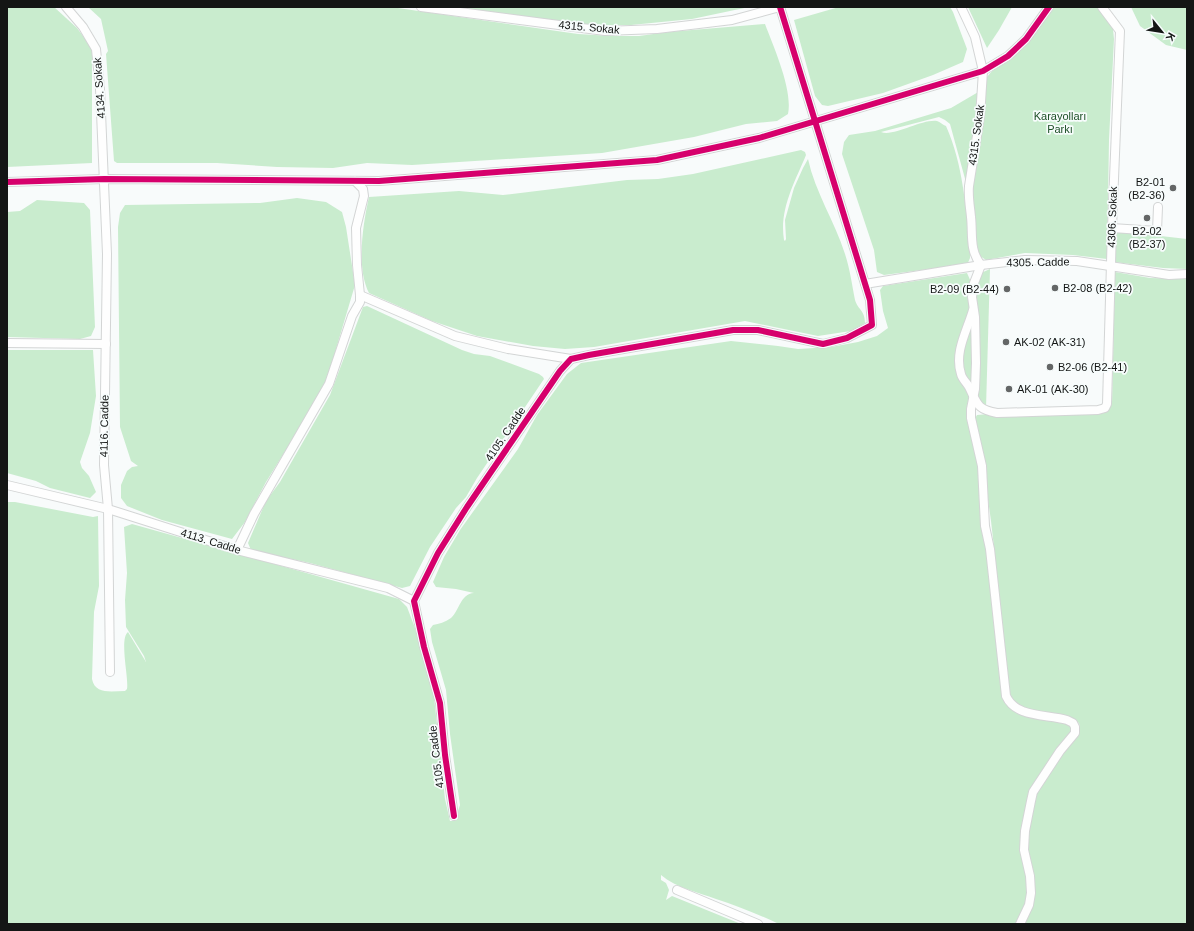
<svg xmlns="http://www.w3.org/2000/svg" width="1194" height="931" font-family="Helvetica,sans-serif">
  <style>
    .green { fill: #c9ecce }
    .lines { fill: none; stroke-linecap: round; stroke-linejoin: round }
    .minor-casing { stroke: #d3d5d5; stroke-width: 10 }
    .minor { stroke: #fefefe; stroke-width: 8 }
    .cycleway-casing { stroke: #f7fcfc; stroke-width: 8 }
    .cycleway { stroke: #d6006c; stroke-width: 6 }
    .poi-dot { fill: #646666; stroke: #f7fcfc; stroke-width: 1.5 }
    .labels { text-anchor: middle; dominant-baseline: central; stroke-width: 3.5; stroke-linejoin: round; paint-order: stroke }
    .street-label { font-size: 11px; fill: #141615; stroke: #f7fcfc }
    .park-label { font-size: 11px; fill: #1d4f27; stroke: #f7fcfc }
    .poi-label { font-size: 11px; fill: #141615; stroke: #f7fcfc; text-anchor: start }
  </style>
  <rect width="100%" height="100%" fill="#f8fbfb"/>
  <g class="green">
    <path d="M7,7h47l23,21 15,20v115l-85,4z"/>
    <path d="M88,7h303l187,27 34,2h27l29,-4 97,-8c9,24 28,66 23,90l-11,7 -31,3 -52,13 -92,16 -190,12 -45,-2 -34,5 -56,-1 -60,-4h-100l-3,-2 -8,-107 2,-3 -7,-32z"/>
    <path d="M456,7h293l-57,12 -61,6h-41z"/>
    <path d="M839,7h111l3,5 14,37 -4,13 -30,13 -50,18 -55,13 -6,-1 -7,-9 -21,-76z"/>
    <path d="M968,7h44l-13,23 -12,18z"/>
    <path d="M1052,7h47l14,22 1,10 -5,101 -2,119 -34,-4 -48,-2 -39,7 -6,-4 -5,-8 -4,-54 16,-117c10,-12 22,-19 33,-28 14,-11 24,-26 32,-42z"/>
    <path d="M1131,7h56v43l-21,-5 -26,-19z"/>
    <path d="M980,91l-13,95 -17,-62 -5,-4 -6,-3 -58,15c13,5 40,-13 56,-11 3,1 6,4 9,5 17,38 20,82 24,123v9l-3,7 -15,1 -68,9 -7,-3 -3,-22 -32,-96 2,-12 5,-7 26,-4 76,-23z"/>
    <path d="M801,150l4,2 1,3c-11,27 -27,54 -22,85l1,1 1,-2 -1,-19 9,-32 9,-20 5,-9c7,33 27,63 37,95 5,15 7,31 10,46 3,10 10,10 10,23l-14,8 -33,5 -73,-15 -151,26 -29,2 -32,-3 -56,-10 -45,-15 -63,-28c-13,-25 -6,-70 0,-96l90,-6 44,4 124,-15 31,-1 35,-5z"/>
    <path d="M297,198l29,4 16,10 4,15 9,58 -27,91 -5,14 -57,92 -21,40 -13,17 -70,-19 -35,-14 -6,-8v-13l6,-14 5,-4 6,-1 -7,-5 -11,-34 -2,-200 2,-14 5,-8 135,-2z"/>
    <path d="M37,200l47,3 6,7 5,117 -4,9 -11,3 -73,-2v-125l13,-1z"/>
    <path d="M1117,231l70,8v30l-24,-1 -49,-6 1,-30z"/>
    <path d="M990,269l-4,139 -7,-7 -2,-5 -2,-94 1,-20 5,-9z"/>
    <path d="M1115,272l35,6 37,1v645h-164l9,-19 -7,-55 8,-54 47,-68 -1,-5 -6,-3 -50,-11 -12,-7 -7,-33 -4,-69 -9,-79 -9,-65 -8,-36 3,-5 12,-1 120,-6 3,-5z"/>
    <path d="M967,273l4,9 -1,32 -13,42 13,43 41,308 60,17 2,5 -29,41 -23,60 6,41v29l-12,24h-236c-21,-10 -42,-18 -63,-25 -18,-7 -40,-11 -55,-24v5l5,3 3,7 -3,10 6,-4 69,28h-734v-422h8l78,15 5,-1 1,70 -5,26 -2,67c3,16 20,12 33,12l2,-2c2,-11 -8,-50 1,-57l18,30 -2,-6 -18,-29 -1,-27 2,-27 -3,-46 8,-3 267,75 8,8 8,21 19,69 11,102 5,22h5l5,-16 -10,-71 -4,-44 -14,-48 -2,-13 3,-4c6,-1 12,-3 18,-7 9,-8 9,-24 23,-25l-18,-4 -20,-2 -3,-5 11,-25 16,-27 58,-81 19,-34 30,-41 14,-11 150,-22 47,5 20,3 33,-2 27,-5 19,-6 11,-8 -5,-17 -3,-21 3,-4z"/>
    <path d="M367,306l95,44 12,4 16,2 49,18 4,3 1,2 -67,99 -11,19 -10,11 -26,39 -20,39 -8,2 -92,-25 -59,-13 -3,-7 18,-42 14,-19 50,-87 33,-88z"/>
    <path d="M973,318v66h-3l-9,-14 5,-38z"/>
    <path d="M7,350h86l3,46 -6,37 -10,29 2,6 7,8 7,16 -6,6 -40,-10 -14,-7 -29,-8z"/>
  </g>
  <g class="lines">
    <defs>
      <g id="minor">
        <path d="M66,7l17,20 13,22 4,40 7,165 -3,211 4,44 2,163"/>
        <path d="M421,7l184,24 52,-2 75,-9 48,-13"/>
        <path d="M961,7l14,30 8,34 -3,46 -11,69c-1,11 1,20 2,31 2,17 -2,33 10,48l-7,18 -2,14 3,20 1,46 -1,26 -4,20v9l11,48 3,60 5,23 16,147c10,22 40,18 61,24l6,3 2,4v6l-15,18 -27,41 -2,9 -6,30 -1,19 6,26 1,17 -2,12 -9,19"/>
        <path d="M7,182l97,-3 275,2 278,-21 102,-22 224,-67 25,-15 18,-17 23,-32"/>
        <path d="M1112,228l45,3 1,-24"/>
        <path d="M865,284l116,-19 44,-5 52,1 92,14 18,-1"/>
        <path d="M360,295l95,41 53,13 63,10"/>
        <path d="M973,310c-6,21 -19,42 -12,64 1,5 6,9 8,13 9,18 8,22 28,26l101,-3 7,-2 2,-4 5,-176 8,-197 -18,-24"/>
        <path d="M7,343l99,1"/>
        <path d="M7,485l101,24 129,41 151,38 26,13"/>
        <path d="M237,550l17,-36 75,-130 23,-68 8,-14v-7l-3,-30 -1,-37 8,-32 -1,-7 -8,-8"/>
        <path d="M454,816l-9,-61 -5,-52 -16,-56 -10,-46 24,-48 29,-46 93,-136 11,-12 18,-4 144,-25h25l65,14 24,-6 25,-13 -2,-25 -90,-293"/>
        <path d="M677,890l81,34"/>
      </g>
    </defs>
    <use href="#minor" class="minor-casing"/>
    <use href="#minor" class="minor"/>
    <defs>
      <g id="cycleway">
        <path d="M7,182l97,-3 275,2 278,-21 102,-22 224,-67 25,-15 18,-17 23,-32"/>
        <path d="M454,816l-9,-61 -5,-52 -16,-56 -10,-46 24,-48 29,-46 93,-136 11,-12 18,-4 144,-25h25l65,14 24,-6 25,-13 -2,-25 -90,-293"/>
      </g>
    </defs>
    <use href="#cycleway" class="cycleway-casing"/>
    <use href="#cycleway" class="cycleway"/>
  </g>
  <g class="poi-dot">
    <circle cx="1173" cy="188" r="4"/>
    <circle cx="1147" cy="218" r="4"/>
    <circle cx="1055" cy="288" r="4"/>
    <circle cx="1007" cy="289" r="4"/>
    <circle cx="1006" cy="342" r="4"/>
    <circle cx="1050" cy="367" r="4"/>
    <circle cx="1009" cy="389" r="4"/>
  </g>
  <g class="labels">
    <g class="street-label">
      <text transform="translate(589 27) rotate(5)">4315. Sokak</text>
      <text transform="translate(99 88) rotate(-94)">4134. Sokak</text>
      <text transform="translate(976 135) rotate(-82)">4315. Sokak</text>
      <text transform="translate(1112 217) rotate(-88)">4306. Sokak</text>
      <text transform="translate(1038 262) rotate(-1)">4305. Cadde</text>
      <text transform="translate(104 426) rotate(-89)">4116. Cadde</text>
      <text transform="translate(505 434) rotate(-56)">4105. Cadde</text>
      <text transform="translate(211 541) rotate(17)">4113. Cadde</text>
      <text transform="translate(436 757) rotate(-97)">4105. Cadde</text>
    </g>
    <g class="park-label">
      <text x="1060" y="116">Karayolları<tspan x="1060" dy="13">Parkı</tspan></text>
    </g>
    <g class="poi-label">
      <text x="1165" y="182" text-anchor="end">B2-01<tspan x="1165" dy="13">(B2-36)</tspan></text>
      <text x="1147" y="231" text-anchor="middle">B2-02<tspan x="1147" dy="13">(B2-37)</tspan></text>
      <text x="1063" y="288">B2-08 (B2-42)</text>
      <text x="999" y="289" text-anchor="end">B2-09 (B2-44)</text>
      <text x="1014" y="342">AK-02 (AK-31)</text>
      <text x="1058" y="367">B2-06 (B2-41)</text>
      <text x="1017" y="389">AK-01 (AK-30)</text>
    </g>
  </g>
  <rect width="1194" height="931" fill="none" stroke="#141615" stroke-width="16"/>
  <g transform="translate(1162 32) rotate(120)" stroke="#f7fcfc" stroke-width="3" paint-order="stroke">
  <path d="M0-3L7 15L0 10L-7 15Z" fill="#141615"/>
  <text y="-6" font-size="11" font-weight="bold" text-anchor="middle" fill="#141615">K</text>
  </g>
</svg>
